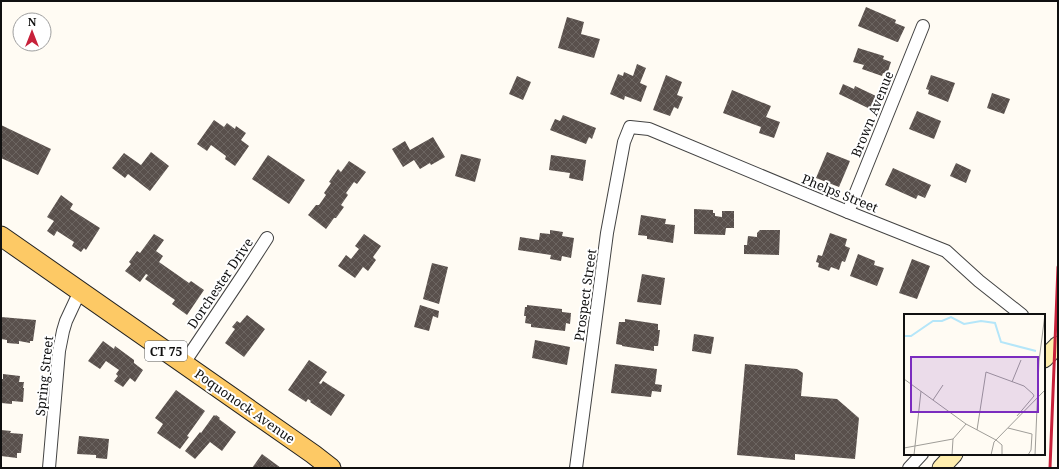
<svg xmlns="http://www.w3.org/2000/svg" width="1059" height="469" font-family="'Noto Serif',serif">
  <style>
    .building { fill: url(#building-cross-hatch) }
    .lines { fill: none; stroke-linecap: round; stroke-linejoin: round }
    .street-casing { stroke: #434343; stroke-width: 14 }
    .secondary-casing { stroke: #323232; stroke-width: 19 }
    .primary-casing { stroke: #212121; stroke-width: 21 }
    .street { stroke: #fff; stroke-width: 12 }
    .secondary { stroke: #ffeeae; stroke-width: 17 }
    .primary { stroke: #fdc965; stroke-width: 19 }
    .rail { stroke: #c7213a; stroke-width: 3 }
    .labels { text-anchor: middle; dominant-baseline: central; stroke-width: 4; stroke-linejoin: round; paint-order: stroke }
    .shield { fill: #fff; stroke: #585858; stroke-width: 1 }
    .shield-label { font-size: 12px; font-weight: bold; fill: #101010 }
    .street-label { font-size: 13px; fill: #101010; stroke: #fff }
    .inset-river { fill: none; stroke: #b5e6f9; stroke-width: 2 }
    .inset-road { fill: none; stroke: #9f9d98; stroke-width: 1 }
    .view { fill: #7b2cbf; fill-opacity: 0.15; stroke: #7b2cbf; stroke-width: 2 }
    .inset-edge { fill: none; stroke: #101010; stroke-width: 2 }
  </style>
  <defs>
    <pattern id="building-cross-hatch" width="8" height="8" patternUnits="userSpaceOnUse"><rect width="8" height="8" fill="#59504c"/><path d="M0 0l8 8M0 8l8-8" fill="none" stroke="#6c6561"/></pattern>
  </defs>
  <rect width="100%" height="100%" fill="#fffbf3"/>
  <g class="building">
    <path d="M866,7l30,13 -1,3 10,4 -7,15h-1l-39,-16z"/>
    <path d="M567,17l17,5 -3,12 19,5 -6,19 -36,-10z"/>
    <path d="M858,48l26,8 -1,3 8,3 -4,12 -4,-1 -1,3 -20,-7 2,-4 -11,-3z"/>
    <path d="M637,64l9,4 -6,15 7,3 -6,16 -16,-6 -1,4 -14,-6 8,-20 5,2 1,-4 9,4z"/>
    <path d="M666,75l16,7 -5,13 6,2 -5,12 -4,-2 -4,9 -17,-6z"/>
    <path d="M931,75l24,8 -7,19 -20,-8 1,-4 -3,-1z"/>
    <path d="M517,76l14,6 -8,18 -14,-6z"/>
    <path d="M843,84l11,5 1,-3 21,10 -6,13 -31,-15z"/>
    <path d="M732,90l39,16 -5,11 14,5 -6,16 -15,-5 2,-6 -38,-14z"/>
    <path d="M992,93l18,6 -6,15 -17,-6z"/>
    <path d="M917,111l24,10 -7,18 -25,-10z"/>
    <path d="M563,115l33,13 -4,11 -3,-2 -3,7 -36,-14 5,-11 5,2z"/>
    <path d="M214,120l10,7 3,-4 8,6 1,-3 10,7 -5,7 8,6 -14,20 -10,-7 1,-3 -15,-11 -4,6 -10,-7z"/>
    <path d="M1,125l50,24 -13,26 -37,-17z"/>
    <path d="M433,137l12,20 -14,8 -1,-2 -10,6 -6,-9 -11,7 -11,-18 13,-8 5,9z"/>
    <path d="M151,152l18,14 -19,25 -22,-17 -3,4 -13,-10 12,-15 17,12z"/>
    <path d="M827,152l23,9 -11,26 -23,-9z"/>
    <path d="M461,154l20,5 -6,23 -20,-6z"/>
    <path d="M268,155l37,25 -16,24 -37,-25z"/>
    <path d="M551,155l35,5 -3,21 -14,-3 1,-5 -21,-3z"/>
    <path d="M349,161l17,11 -9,12 -3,-2 -8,11 2,2 -7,10 3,2 -8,11h-2l-8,11 -18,-14 8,-10h3l7,-10 -2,-2 7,-10 -2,-1 9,-13 3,3z"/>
    <path d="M956,163l15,7 -5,13 -16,-7z"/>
    <path d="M893,168l38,17 -6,13 -7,-3 -2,4 -31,-14z"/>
    <path d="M61,195l12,9 -3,5 30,19 -14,22 -2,-2 -3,4 -9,-6 2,-4 -17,-11 -3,5 -7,-5 7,-10 -7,-4z"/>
    <path d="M694,209l19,1v3h2v3l7,1v-6h12v17h-8l-1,7 -31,-1z"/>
    <path d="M641,215l25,4 -1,5 10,1 -2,18 -26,-4v-3l-9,-1z"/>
    <path d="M550,230l13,2 -1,4 12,2 -3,20 -9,-2 -1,5 -11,-2 1,-4 -33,-5 2,-13 19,3 1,-7 10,1z"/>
    <path d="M760,230h20l-1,25 -35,-1v-9h3l1,-9 9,1v-4z"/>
    <path d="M830,233l17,6 -2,7 5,2 -5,14 -3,-1 -3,9 -8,-3 -2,4 -11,-4 1,-4 -3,-1 2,-7 4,1z"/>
    <path d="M154,234l10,6 -8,11 7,5 -4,6 30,21 2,-2 13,9 -17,25 -15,-11 3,-4 -30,-21 3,-4 -2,-1 -6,8 -15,-11 6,-7 -2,-2 8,-11 3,2z"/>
    <path d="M364,234l17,12 -8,11 3,3 -8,11 -5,-4 -8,11 -17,-12 8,-11 5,4 8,-10 -4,-3z"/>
    <path d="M858,254l17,7 -1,4 10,3 -7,18 -27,-10z"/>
    <path d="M912,259l18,7 -13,33 -18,-6z"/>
    <path d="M432,263l16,4 -9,37 -16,-5z"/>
    <path d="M642,274l23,4 -4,27 -24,-3z"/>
    <path d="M420,305l19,6 -1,7 -5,-2 -4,15 -15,-4z"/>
    <path d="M527,305l35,4v3l9,1 -1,11 -4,-1 -1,8 -34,-4v-3l-6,-1 1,-7h-2l1,-9h2z"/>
    <path d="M247,315l18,14 -21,28 -19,-14 10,-14 -3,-2 5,-6 3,2z"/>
    <path d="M1,317l35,3 -3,21h-3v2l-11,-2v3l-12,-1v-3l-6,-1z"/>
    <path d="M625,319l33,5v6h2l-2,16h-4v5l-32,-5v-1l-6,-1 3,-22h6z"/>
    <path d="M694,334l20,3 -3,17 -19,-3z"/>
    <path d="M535,340l35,7 -3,18 -35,-7z"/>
    <path d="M103,341l11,8 1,-3 19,14v3l9,7 -8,12 -5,-4 -7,9 -9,-6 4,-5 -2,-2 3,-4 -13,-9 -6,8 -12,-8z"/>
    <path d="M309,360l18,12 -8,11 2,1 2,-3 22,14 -14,21 -21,-14 1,-1 -3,-2 -2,3 -18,-12z"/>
    <path d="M615,364l42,5 -2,15 7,1 -1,7 -9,-1 -1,6 -40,-4z"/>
    <path d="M745,364l52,5 6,4 -2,23 36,3 22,19 -4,41 -60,-5v6l-58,-5z"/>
    <path d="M3,374l17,2 -1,6h5l-1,6h1l-1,14 -11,-1v3l-11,-1v-24h2z"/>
    <path d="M176,390l29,21 -18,25 2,1 -9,12 -23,-16 6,-9 -8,-6z"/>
    <path d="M214,415l1,1 1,-1 4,3 -1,1 17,13 -14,19 -12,-9 -15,17 -10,-8 15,-19 1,1z"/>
    <path d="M1,430l10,1 -1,2 13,1 -2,19h-4v5l-16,-2z"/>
    <path d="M79,436l30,3 -2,20 -11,-1v-3l-19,-1z"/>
    <path d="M262,454l19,14h-29z"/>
  </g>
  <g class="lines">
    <defs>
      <g id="street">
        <path d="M848,212l75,-186"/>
        <path d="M184,363l59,-88 24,-37"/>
        <path d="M49,468l10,-117 4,-20 3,-10 14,-30"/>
        <path d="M576,468l31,-235 17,-91 6,-15 19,2 199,83 98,39 33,30 43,34"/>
        <path d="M909,468l13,-14"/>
      </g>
      <g id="secondary">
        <path d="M1044,359l14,-14"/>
        <path d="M941,468l13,-14"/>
      </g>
      <path id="primary" d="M1,236l312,218 18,14"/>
    </defs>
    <use href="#street" class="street-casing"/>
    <use href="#secondary" class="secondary-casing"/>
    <use href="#primary" class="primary-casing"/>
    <use href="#street" class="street"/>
    <use href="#secondary" class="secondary"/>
    <use href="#primary" class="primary"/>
    <path class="rail" d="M1050,468l8,-201"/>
  </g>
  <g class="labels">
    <rect class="shield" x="145" y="341" width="42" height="20" rx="3"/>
    <g class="shield-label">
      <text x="166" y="351">CT 75</text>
    </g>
    <g class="street-label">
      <text transform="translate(872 114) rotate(-68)">Brown Avenue</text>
      <text transform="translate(840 193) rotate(22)">Phelps Street</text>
      <text transform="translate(220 283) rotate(-56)">Dorchester Drive</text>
      <text transform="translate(585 295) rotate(-82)">Prospect Street</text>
      <text transform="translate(44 376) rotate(-84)">Spring Street</text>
      <text transform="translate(245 406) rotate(35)">Poquonock Avenue</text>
    </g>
  </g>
  <g transform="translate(904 314)">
    <rect width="141" height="141" fill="#fffbf3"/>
    <path class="inset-river" d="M0,22h7l22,-15h9l9,-4 13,7 17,-3 14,2 6,19 35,9"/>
    <path class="inset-road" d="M0,65l62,45 30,16M108,68l9,-22M29,86l10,-15M104,114l24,6 -1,16 -3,5M73,116l9,-58 38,14 9,8 1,2 -17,20M92,126l6,5v10M0,134l49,-9 13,-15M10,141l7,-64M48,141l1,-16M87,141l3,-13 51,-52M131,141l4,-94 6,-47"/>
    <path class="view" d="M7,43h127v55h-127z"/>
    <rect width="141" height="141" class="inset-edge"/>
  </g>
  <rect width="1059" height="469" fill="none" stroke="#101010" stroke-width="4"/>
  <g transform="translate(32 32)"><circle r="19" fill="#ffffff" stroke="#9f9f9f"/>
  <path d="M0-3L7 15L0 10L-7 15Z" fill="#c7213a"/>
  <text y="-6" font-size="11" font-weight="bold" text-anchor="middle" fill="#101010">N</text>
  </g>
</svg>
